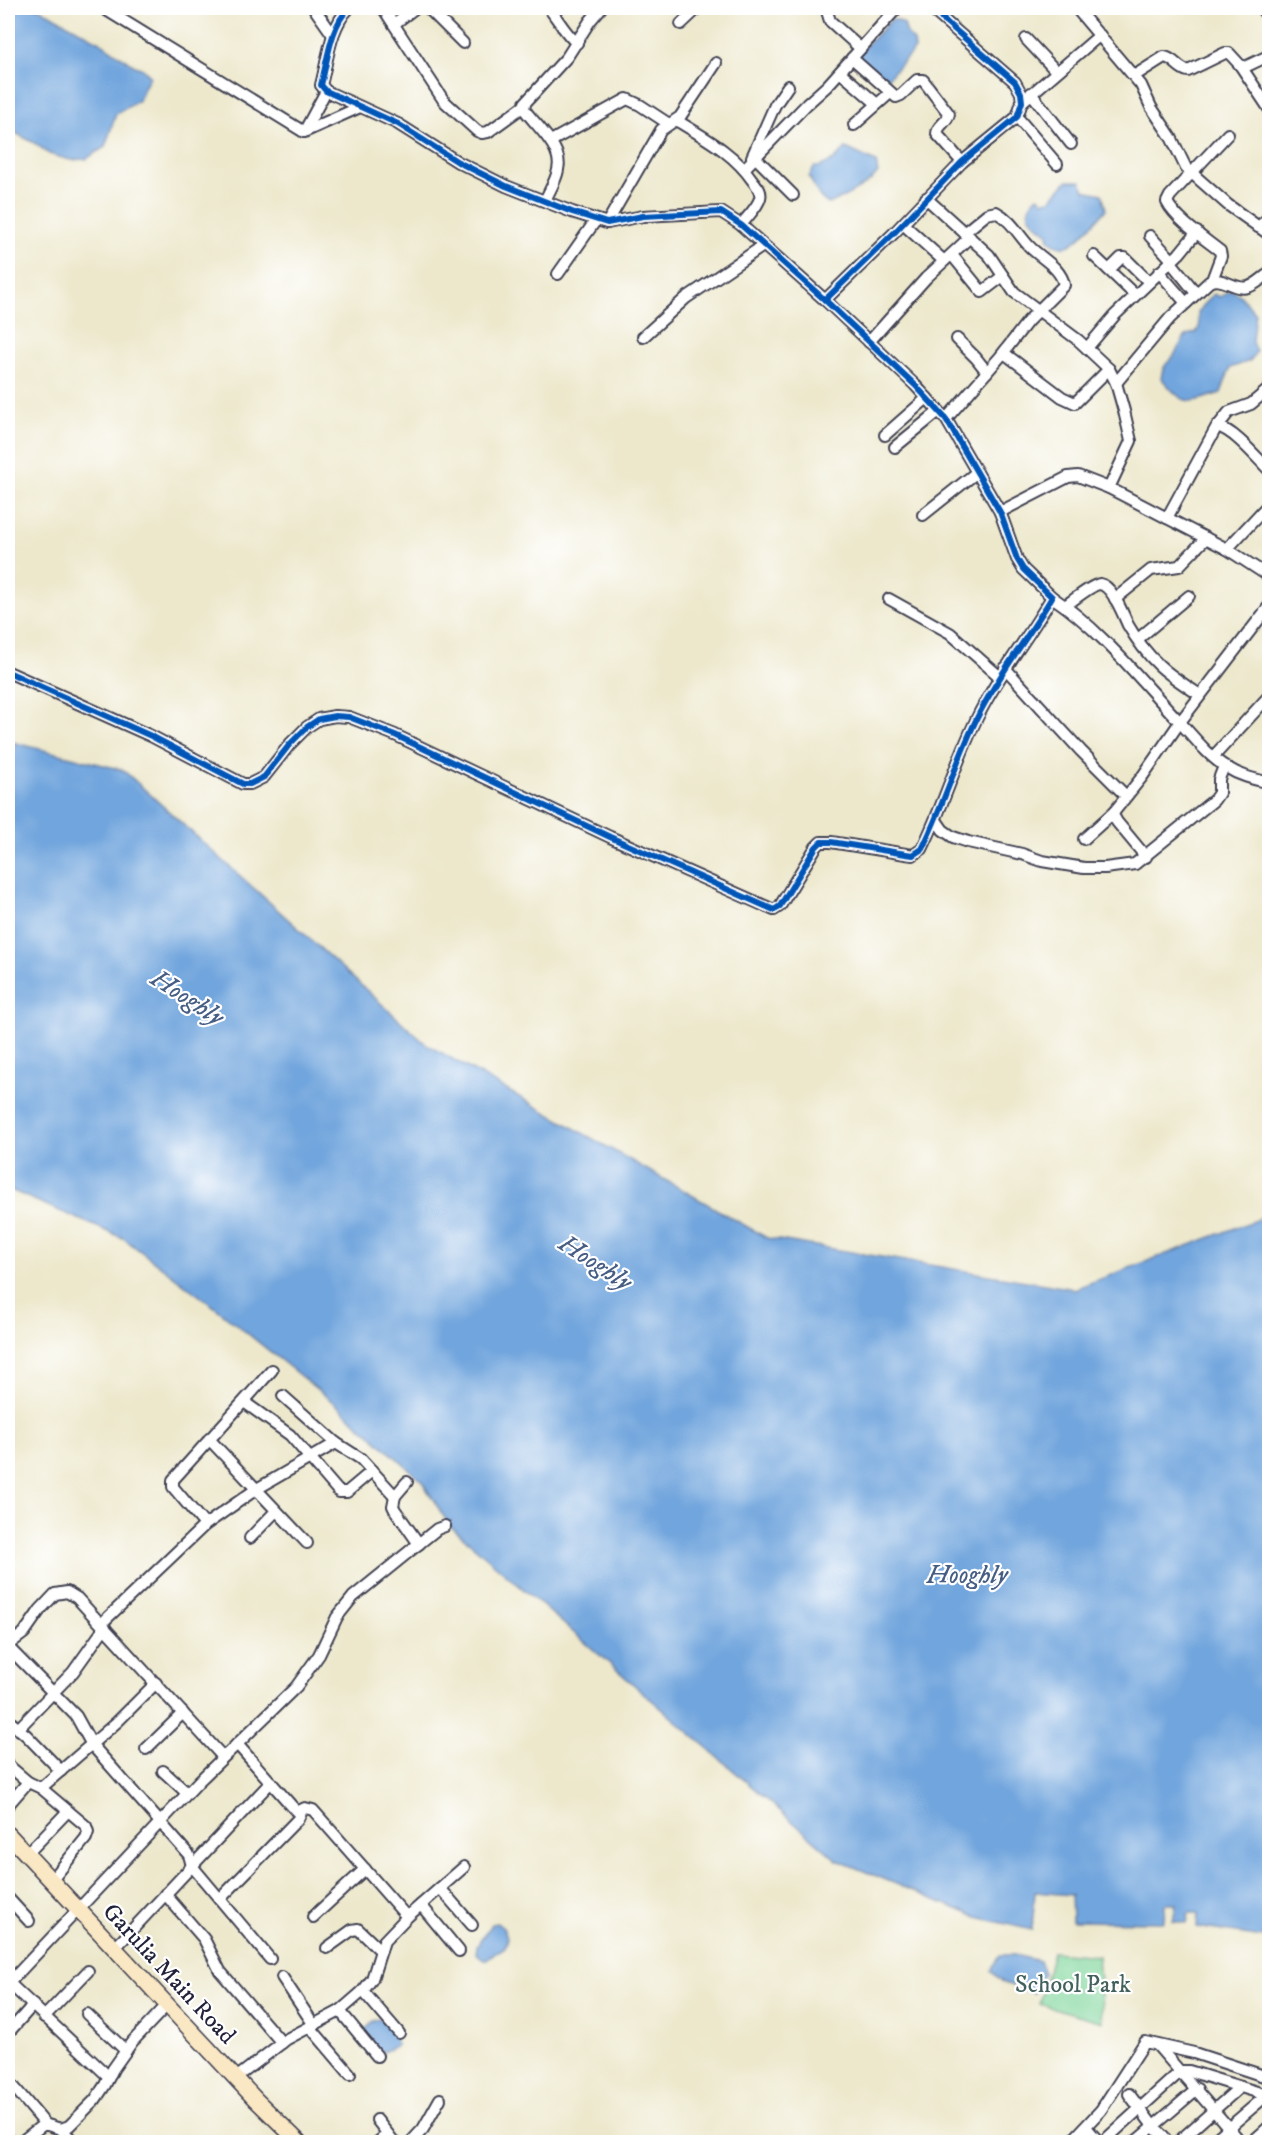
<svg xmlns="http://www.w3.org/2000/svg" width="1277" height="2150" font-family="'IM FELL DW Pica',serif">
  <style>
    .green { fill: #7fd69b; stroke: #507c6b; stroke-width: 1.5 }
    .water { fill: #71a5dd; stroke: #4a648c; stroke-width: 1.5 }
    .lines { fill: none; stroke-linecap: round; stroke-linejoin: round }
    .street-casing { stroke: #404051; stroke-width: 14 }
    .secondary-casing { stroke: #404051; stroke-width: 18 }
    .street { stroke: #fff; stroke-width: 10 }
    .secondary { stroke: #fae7c3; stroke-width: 15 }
    .cycleway-casing { stroke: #fff; stroke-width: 10 }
    .cycleway { stroke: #0057b8; stroke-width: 6 }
    .labels { text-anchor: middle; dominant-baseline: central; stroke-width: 4.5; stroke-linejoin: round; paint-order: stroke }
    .street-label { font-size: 24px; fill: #22223b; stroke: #fff }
    .park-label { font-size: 24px; fill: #43615d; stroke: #fff }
    .water-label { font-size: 26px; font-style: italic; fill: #465d84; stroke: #fff }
  </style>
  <rect width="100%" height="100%" fill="#fff"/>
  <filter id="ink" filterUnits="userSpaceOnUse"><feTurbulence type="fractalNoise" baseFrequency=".0167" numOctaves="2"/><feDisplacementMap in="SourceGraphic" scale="12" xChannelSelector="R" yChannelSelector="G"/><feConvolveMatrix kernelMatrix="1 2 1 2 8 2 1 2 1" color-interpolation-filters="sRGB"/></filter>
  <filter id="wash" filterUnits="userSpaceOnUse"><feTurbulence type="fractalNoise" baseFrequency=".008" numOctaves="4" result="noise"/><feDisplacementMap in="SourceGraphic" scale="24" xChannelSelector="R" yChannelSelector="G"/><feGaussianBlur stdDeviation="1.35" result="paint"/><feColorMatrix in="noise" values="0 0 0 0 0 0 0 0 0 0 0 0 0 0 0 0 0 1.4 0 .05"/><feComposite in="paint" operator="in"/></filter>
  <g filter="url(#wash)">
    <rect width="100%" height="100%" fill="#ede8cc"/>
    <path class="green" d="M1053,1952l45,4 5,66 -64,-18z"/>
    <g class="water">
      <path d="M8,8h31l61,34 35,24 8,3 7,7 -12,25 -22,13 -11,33 -19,12 -16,1 -21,-6 -13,-10 -28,-15z"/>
      <path d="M891,20h6l7,4 3,10 7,7 1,8 -33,35 -27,-27z"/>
      <path d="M846,148l30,14 2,11c-10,13 -34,24 -49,31 -11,-5 -14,-17 -20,-27l5,-10h5l15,-7z"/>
      <path d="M1067,181h14l3,9 18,4 4,15c-6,8 -13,15 -20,22 -12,13 -21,22 -37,9l-1,-6c-15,-12 -30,-21 -10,-38l5,5 7,-1z"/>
      <path d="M1231,290l9,5 15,18 -3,29 4,10 -6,9 -20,7 -9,25c-35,11 -35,14 -60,-15 2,-16 9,-15 15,-26 7,-10 6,-18 20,-19l3,-5 -1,-16 15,-18 7,3z"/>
      <path d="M8,741l115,29 303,274 341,194 307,51 195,-74v723l-72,-11 1,-14h-9l-2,10 -14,-2 3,-17h-11l-1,18 -92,-1 -1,-26 -36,-3 -3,38 -55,-13 -140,-57 -388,-335 -28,-45 -82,-73 -122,-98 -94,-71 -115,-49z"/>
      <path d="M497,1923l6,5 5,10 -3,9 -20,13 -9,-7 1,-7 14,-22z"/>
      <path d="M1000,1955h14l25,6 5,12 -10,20 -30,-10 -13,-12z"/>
      <path d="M379,2019c11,5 15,15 18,26l-13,7 -7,-2 -13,-19 9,-10z"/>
    </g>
  </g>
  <g filter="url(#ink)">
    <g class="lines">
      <defs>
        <g id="street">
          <path d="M103,8l201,124 22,-41"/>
          <path d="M314,8l19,27"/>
          <path d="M349,8c-19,19 -21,51 -28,77l5,6 72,33 60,38 48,24 66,26 35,11 36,-7 78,-4 20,13 84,75 69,-67 68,-71 55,-45 5,-15 -1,-9 -6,-11 -85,-74"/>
          <path d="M383,8l61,93 33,30 5,2 6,-1 36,-26"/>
          <path d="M428,8l35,35"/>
          <path d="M549,8c9,11 17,27 28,35"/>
          <path d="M826,8l4,13 30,27"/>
          <path d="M1076,8l65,77 10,22 20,30 15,31 42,37 42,30"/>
          <path d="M1261,8l9,11"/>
          <path d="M394,24l21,-16"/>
          <path d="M681,24l17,-16"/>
          <path d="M1026,39l30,32"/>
          <path d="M852,58l44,39 5,-2 16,-15h6l26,34c-2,9 -12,11 -12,20l25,28"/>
          <path d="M1240,65l30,45"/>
          <path d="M840,72l37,32"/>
          <path d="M1134,76l30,-19c10,1 14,12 24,14l37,-18h4l11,12 5,2 25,-12"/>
          <path d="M1031,93l40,51"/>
          <path d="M1022,102l78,-67"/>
          <path d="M1017,117l40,47"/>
          <path d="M676,120c29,18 58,33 77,61 4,5 9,10 7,17 -2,9 -13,19 -19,27"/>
          <path d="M854,125l36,-32"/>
          <path d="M304,132l56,-25"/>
          <path d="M551,141l76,-42 13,6 29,19"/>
          <path d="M752,157l23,-52 13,-19"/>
          <path d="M755,157l38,38"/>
          <path d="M744,169l63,-65 20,-18 70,-78"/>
          <path d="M926,198l63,57 25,37 64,48 31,29 7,14 8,28 7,30 -22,47"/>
          <path d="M545,201c4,-10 11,-20 13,-31 6,-22 -23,-45 -34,-61l1,-6 42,-46 23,-36 11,-13"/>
          <path d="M607,223l54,-93 19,-13 36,-54"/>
          <path d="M903,224l41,37"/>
          <path d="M1258,227l12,-10"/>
          <path d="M1150,236l22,24"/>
          <path d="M952,255l30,37 21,-16"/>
          <path d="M1094,256l41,39"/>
          <path d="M1170,261l26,32"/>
          <path d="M1109,270l12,-12h4l24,24"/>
          <path d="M1159,272l27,31"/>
          <path d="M558,274l38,-54"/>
          <path d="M1212,280l9,-24 -1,-5c-15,-12 -44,-31 -53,-49l3,-6 58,-62"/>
          <path d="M643,337l43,-39 77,-52"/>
          <path d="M957,339l19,19 11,14"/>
          <path d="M869,342l57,-64 44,-41"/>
          <path d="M1087,348l28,-33 64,-61 18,-22"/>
          <path d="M1004,353l58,44 13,6 34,-34"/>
          <path d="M1116,383l54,-65 39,-36c13,-7 26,9 39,5 8,-2 15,-10 22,-14"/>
          <path d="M946,419l54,-62 28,-36 36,-36c-3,-18 -24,-27 -35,-39 -11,-12 -18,-26 -33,-34l-9,2 -22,18"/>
          <path d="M1218,426l11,-14 22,-8 19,-16"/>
          <path d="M885,435l42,-37"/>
          <path d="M895,447l44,-36"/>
          <path d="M1000,512l68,-35 10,-1 31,12 118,61 43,28"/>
          <path d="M923,515l54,-43"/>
          <path d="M1167,518l50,-92c18,5 39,31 53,45"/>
          <path d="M1227,549l43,-46"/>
          <path d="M1052,597c48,32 86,80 125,122 15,16 31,37 49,48 14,9 28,12 44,16"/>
          <path d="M889,599l61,34 50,44"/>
          <path d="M1115,599l36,-29 28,-4 27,-28"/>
          <path d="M1065,606c7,-5 28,-22 35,-22 13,2 23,31 28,41 20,35 39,49 72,70"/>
          <path d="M1138,639l51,-43"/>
          <path d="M1005,668l76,83 45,45"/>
          <path d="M8,672l143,64 92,48h7l14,-7 26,-33 17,-17 12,-8 16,-3 14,1 46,18 215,102 164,73 6,-4 36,-59 5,-5h10l75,12 7,1 9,-6c21,-42 34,-88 55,-131 21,-43 51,-80 75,-121l-29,-28 -6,-10 -17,-47 -54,-93 -31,-34 -90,-85"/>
          <path d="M1214,756l56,-61"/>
          <path d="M936,820l7,10 10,7 15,5 54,12 20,7 42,7h21l30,-4 79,-64 5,-7v-14l5,-13"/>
          <path d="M1084,839l30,-27"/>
          <path d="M1146,857l-29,-35 -4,-7 1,-3 28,-35 38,-55 90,-117"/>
          <path d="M283,1396l53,47"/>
          <path d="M244,1402l46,33 49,57h8l25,-21"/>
          <path d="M209,1439l98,104"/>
          <path d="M395,1496l-2,10 2,4 24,34"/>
          <path d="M205,1525l-32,-38v-7l99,-110"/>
          <path d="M250,1538l26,-27"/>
          <path d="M102,1623l103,-98 50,-35 81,-47 25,16 34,37 12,-14"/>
          <path d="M8,1645l16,-12 16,-23 15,-16 12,-2 10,6 146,159"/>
          <path d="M8,1647l68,69 16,29 97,110 3,11 78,93"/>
          <path d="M8,1720l18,15 35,36"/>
          <path d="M18,1729l55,-57 32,-45"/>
          <path d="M237,1744l60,68 8,-4 8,2 94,107"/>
          <path d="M146,1749l37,-36"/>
          <path d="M8,1765l20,17 13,6 45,38 2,6 -2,6 -35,43"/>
          <path d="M163,1771l24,22"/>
          <path d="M41,1788l76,-66 39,-39"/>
          <path d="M8,1805l20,-23"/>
          <path d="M26,1855l42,-44"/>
          <path d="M440,1888l32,37"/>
          <path d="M165,1894l39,45 16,32 62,72"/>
          <path d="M8,1898l21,23"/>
          <path d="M220,1899l78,-80 3,-7"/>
          <path d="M421,1905l38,46"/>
          <path d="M313,1917l52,-48"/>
          <path d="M327,1948l25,-18 6,-1 23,22"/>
          <path d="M114,1949l157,-167"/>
          <path d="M282,1977l32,48"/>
          <path d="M8,1982l101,95"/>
          <path d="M8,1984l192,-204 96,-93 23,-32 18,-38 16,-20 84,-68 8,-3"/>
          <path d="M363,1991l36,42"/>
          <path d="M340,2011l37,45"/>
          <path d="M87,2014l39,37"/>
          <path d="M44,2017l44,-46"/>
          <path d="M310,2027l40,47"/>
          <path d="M8,2033l25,-28"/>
          <path d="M1157,2045l84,97"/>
          <path d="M236,2078l51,-39 53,-28 23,-20 9,-12 12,-38 23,-24 57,-50"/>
          <path d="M8,2080l38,45"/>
          <path d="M1129,2094l24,32 15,16"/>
          <path d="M377,2120l17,22"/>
          <path d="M1086,2127l13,15"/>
          <path d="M61,2129l13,13"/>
          <path d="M8,2139l2,3"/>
          <path d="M21,2142l23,-18 17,5 8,-3 26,-26 10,-15 8,-16 19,-27 35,-37"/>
          <path d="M378,2142l10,-8"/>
          <path d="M411,2142l12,-13 17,-30"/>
          <path d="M1071,2142l30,-32 44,-68 49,11 76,25"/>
          <path d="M1103,2142l78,-71h8l81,25"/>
          <path d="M1135,2142l62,-53"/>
          <path d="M1178,2142l62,-55"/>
          <path d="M1212,2142l55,-47"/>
          <path d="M1252,2142l18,-16"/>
        </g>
        <path id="secondary" d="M8,1834l248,266 43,42"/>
      </defs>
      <use href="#street" class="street-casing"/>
      <use href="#secondary" class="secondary-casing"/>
      <use href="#street" class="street"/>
      <use href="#secondary" class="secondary"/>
      <defs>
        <g id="cycleway">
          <path d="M349,8c-19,19 -21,51 -28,77l5,6 72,33 60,38 48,24 66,26 35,11 36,-7 78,-4 20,13 84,75 69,-67 68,-71 55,-45 5,-15 -1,-9 -6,-11 -85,-74"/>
          <path d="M8,672l143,64 92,48h7l14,-7 26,-33 17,-17 12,-8 16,-3 14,1 46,18 215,102 164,73 6,-4 36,-59 5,-5h10l75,12 7,1 9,-6c21,-42 34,-88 55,-131 21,-43 51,-80 75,-121l-29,-28 -6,-10 -17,-47 -54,-93 -31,-34 -90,-85"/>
        </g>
      </defs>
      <use href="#cycleway" class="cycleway-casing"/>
      <use href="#cycleway" class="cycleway"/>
    </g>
  </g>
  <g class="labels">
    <g class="street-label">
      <text transform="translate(169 1974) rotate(47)">Garulia Main Road</text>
    </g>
    <g class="park-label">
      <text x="1073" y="1985">School Park</text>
    </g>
    <g class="water-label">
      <text transform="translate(187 998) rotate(33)">Hooghly</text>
      <text transform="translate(595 1263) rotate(33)">Hooghly</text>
      <text x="967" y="1575">Hooghly</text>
    </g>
  </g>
  <rect width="1277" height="2150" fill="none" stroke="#fff" stroke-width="30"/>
</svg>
